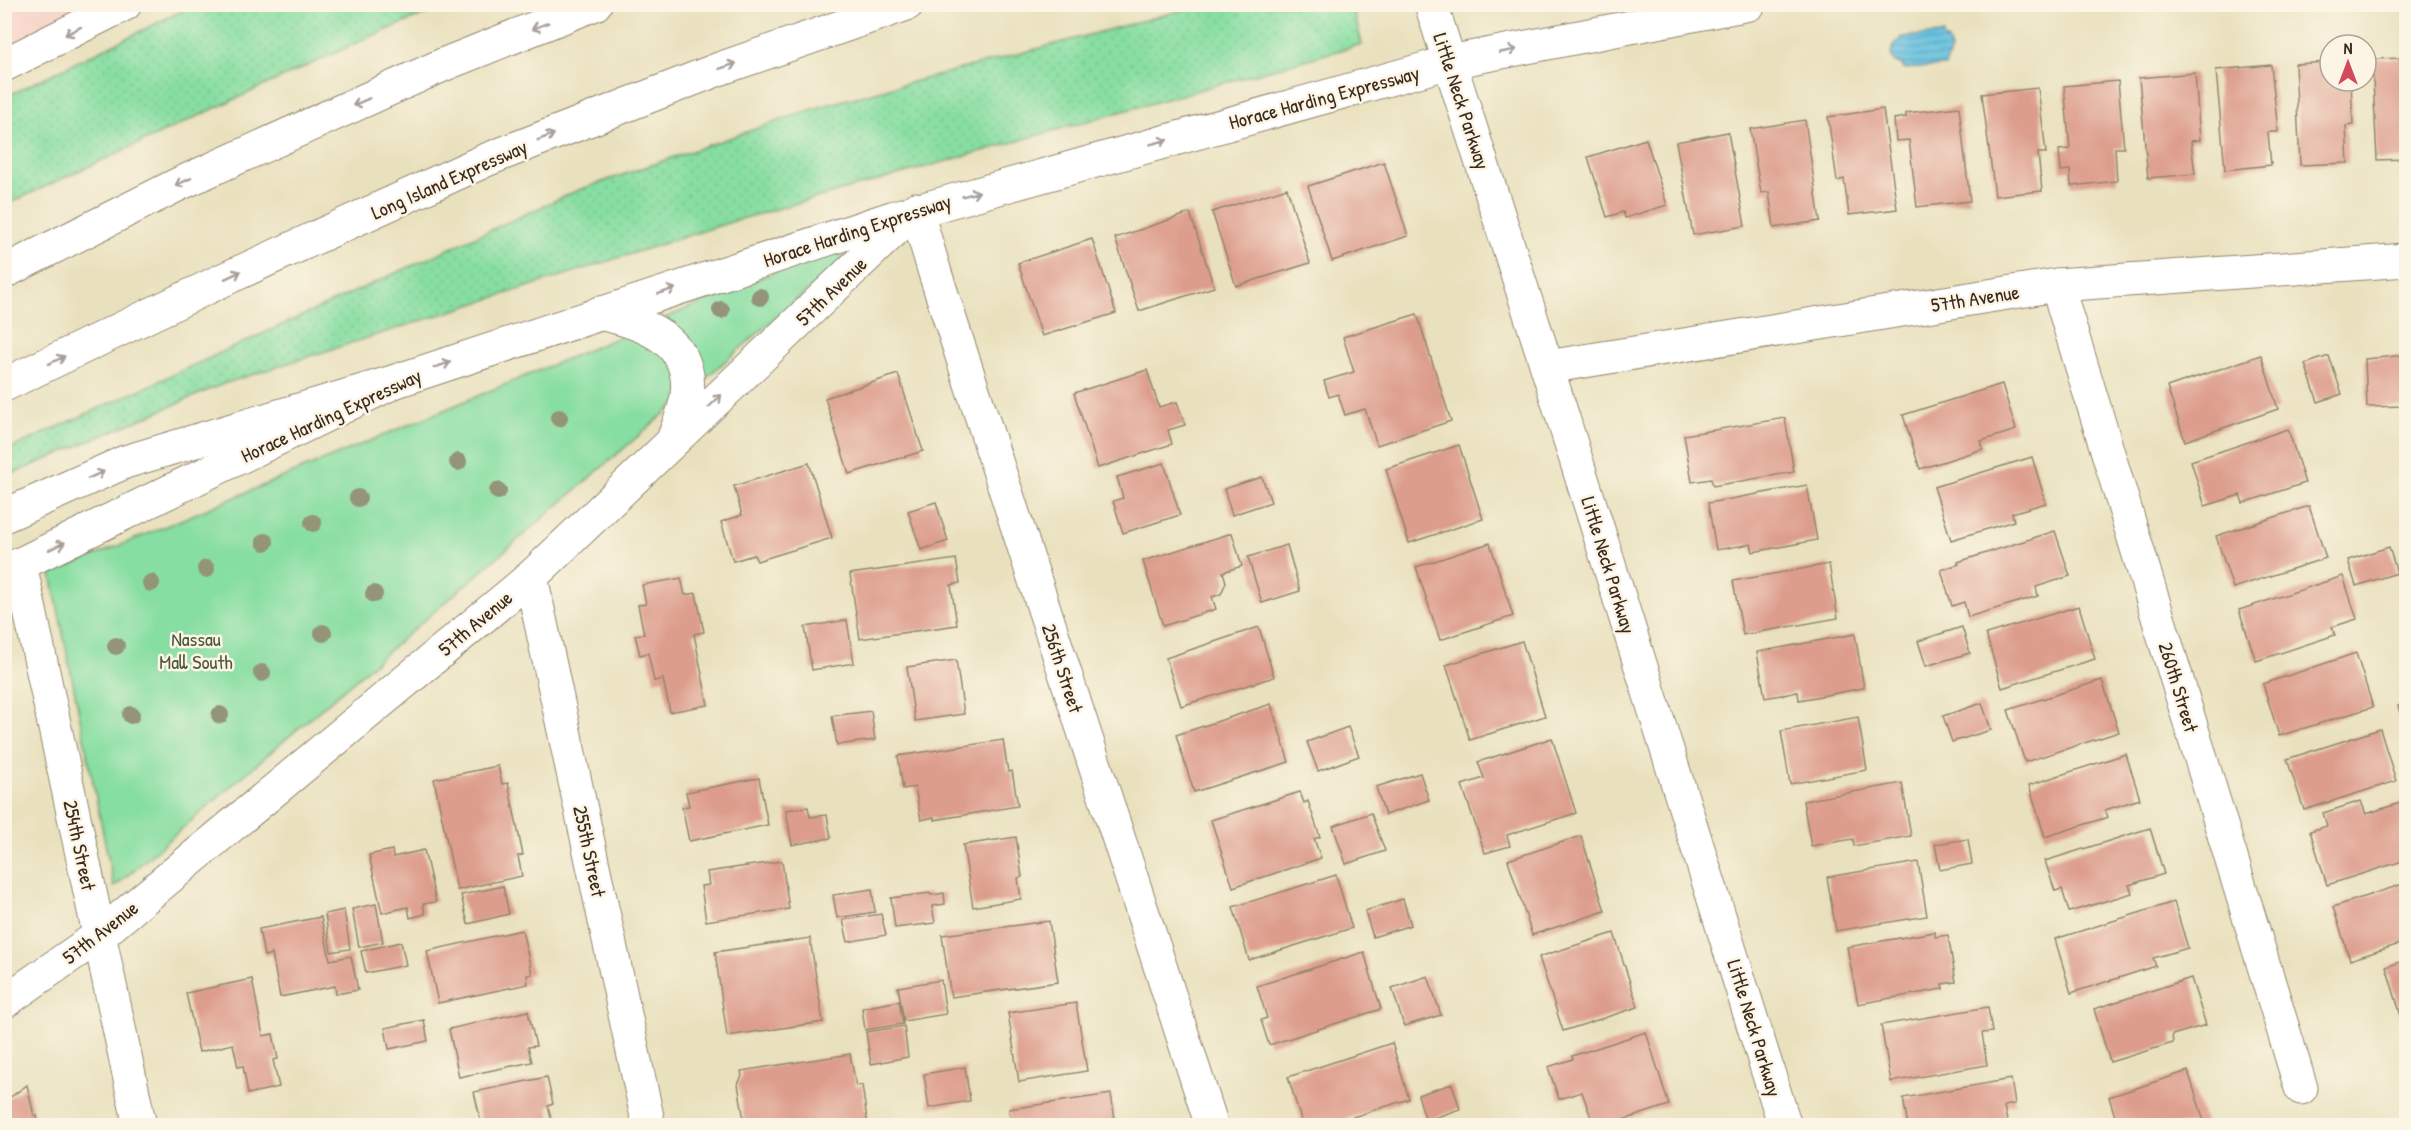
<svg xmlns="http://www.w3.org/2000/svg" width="2411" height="1130" font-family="'Patrick Hand',sans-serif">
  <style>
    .built { fill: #f7d1c6 }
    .grass { fill: url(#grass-dots); stroke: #618460; stroke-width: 1.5 }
    .green { fill: #87dea2; stroke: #618460; stroke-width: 1.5 }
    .water { fill: url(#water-rules); stroke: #4f7680; stroke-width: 1.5 }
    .building { fill: #dd9d8c }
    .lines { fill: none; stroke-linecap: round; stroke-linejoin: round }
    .minor-casing { stroke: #92866e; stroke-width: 35 }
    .secondary-casing { stroke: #92866e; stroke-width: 35 }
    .motorway-casing { stroke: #92866e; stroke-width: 35 }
    .minor { stroke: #fff; stroke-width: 33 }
    .secondary { stroke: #fff; stroke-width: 33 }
    .motorway { stroke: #fff; stroke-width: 33 }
    .tree { fill: #949578 }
    .oneway { stroke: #a79f9a }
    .labels { text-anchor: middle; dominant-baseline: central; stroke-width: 5; stroke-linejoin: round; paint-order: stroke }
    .street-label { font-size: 20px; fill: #3b2a1e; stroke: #fcf5e5 }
    .park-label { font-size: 20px; fill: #4e573f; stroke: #fcf5e5 }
  </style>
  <defs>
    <pattern id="grass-dots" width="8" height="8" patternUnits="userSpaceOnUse" patternTransform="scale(1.5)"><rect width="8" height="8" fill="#87dea2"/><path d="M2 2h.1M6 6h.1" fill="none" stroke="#75bf8b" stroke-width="1.8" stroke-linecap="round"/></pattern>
    <pattern id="water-rules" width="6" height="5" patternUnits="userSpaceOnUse" patternTransform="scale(1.5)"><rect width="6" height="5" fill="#63c1e1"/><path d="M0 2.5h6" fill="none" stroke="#539db6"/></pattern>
  </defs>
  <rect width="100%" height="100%" fill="#fcf5e5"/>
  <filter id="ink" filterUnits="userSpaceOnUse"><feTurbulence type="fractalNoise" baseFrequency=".0167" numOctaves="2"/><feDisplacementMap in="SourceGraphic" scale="12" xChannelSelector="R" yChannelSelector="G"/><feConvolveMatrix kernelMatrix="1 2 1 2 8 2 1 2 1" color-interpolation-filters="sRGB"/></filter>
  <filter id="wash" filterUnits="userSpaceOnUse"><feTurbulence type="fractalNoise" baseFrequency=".008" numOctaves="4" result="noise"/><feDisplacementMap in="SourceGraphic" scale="24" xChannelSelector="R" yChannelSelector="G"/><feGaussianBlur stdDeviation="1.35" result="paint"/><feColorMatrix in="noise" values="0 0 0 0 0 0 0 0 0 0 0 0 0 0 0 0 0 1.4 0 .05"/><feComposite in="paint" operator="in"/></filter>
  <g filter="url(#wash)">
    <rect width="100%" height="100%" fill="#e9e1be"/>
    <path class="built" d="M5,5h120l-120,60z"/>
    <g class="grass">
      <path d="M194,5h254l-76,31 -367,169v-108z"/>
      <path d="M1201,5h151l10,39 -628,177 -511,163 -218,93v-26l571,-260 243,-84z"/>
    </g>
    <path class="green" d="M837,246l6,14 -729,627 -63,-313z"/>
    <path class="water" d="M1943,34v4l5,3 3,9 -6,16 -42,3v-4l-9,-3 -3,-8 2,-8 8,-6v-3z"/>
    <g id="blocks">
      <g class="building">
        <path d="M2406,58v101l-29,1 -5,-101z"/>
        <path d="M2330,62v19h21l2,44 -7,1 2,37 -48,2 -5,-101z"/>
        <path d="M2271,65l7,67h-10l3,33 -46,5 -9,-100z"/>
        <path d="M2195,73l5,67 -9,1 4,33 -47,4 -9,-100z"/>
        <path d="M2118,81l6,67h-9l2,33 -46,5 -1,-16 -9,1 -2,-21 11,-1 -6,-63z"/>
        <path d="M2038,88l8,65h-8l4,38 -47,5 -13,-102z"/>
        <path d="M1959,107l11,94 -53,6 -8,-67 -13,1 -2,-22 12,-2v-4z"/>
        <path d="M1883,109l14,100 -48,6 -5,-36 -7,2 -9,-64z"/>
        <path d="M1805,120l15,101 -46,7 -5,-36 -8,1 -11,-64z"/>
        <path d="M1728,132l17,94 -52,9 -17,-93z"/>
        <path d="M1646,139l21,66 -42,13 -2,-6 -16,5 -19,-60z"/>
        <path d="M1384,162l24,74 -76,25 -24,-75z"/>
        <path d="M1287,188l23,75 -74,23 -24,-74z"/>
        <path d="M1190,213l24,74 -75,24 -24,-73z"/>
        <path d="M1092,239l24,74 -74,23 -24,-73z"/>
        <path d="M1417,314l34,107 -74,24 -12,-36 -20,6 -7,-21 -9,3 -5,-16 30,-9 -11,-35z"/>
        <path d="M2261,355l17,54 -93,32 -18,-54z"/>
        <path d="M2406,355v51l-39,1 -2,-48z"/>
        <path d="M2329,356l13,38 -24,8 -13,-38z"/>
        <path d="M1147,370l12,37 18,-5 8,23 -17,5 4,14 -74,24 -24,-75z"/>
        <path d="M898,374l25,77 -74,23 -24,-76z"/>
        <path d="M2002,384l14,46 -35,11 2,8 -63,20 -17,-54z"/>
        <path d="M1785,418l9,54 -81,14 -2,-7 -19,3 -8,-47z"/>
        <path d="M2288,429l17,54 -62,20 -3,-8 -35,11 -14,-45z"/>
        <path d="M1459,445l24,74 -74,24 -23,-74z"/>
        <path d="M2406,450v19l-5,-17z"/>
        <path d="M2032,457l14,46 -34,10 2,8 -63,19 -17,-53z"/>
        <path d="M809,463l23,75 -75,23 -3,-6 -21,6 -12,-39 21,-7 -8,-29z"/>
        <path d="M1164,463l16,52 -57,18 -10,-32 10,-3 -6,-21z"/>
        <path d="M1262,477l9,25 -39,13 -8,-26z"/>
        <path d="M1807,485l10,55 -64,12 -2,-8 -35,6 -8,-47z"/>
        <path d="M936,502l12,39 -27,9 -13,-39z"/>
        <path d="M2309,506l17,52 -93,30 -17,-52z"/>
        <path d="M2055,531l15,45 -34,11 2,9 -70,21 -4,-15 -12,4 -11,-36 18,-6 -1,-2z"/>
        <path d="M1232,533l10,33 -19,6 3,10 -5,12 -9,3 4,12 -53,17 -20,-65z"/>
        <path d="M1490,543l23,73 -73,24 -24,-73z"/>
        <path d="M1287,545l13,46 -38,12 -14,-46z"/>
        <path d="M2389,547l8,26 -41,13 -8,-26z"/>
        <path d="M956,559l4,24 -9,2 6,40 -97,14 -10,-65z"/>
        <path d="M1829,564l9,54 -95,17 -10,-54z"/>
        <path d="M2343,576l14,43 -25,8 3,8 -79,26 -17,-51z"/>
        <path d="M681,578l4,17 11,-2 8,39 -10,2 14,71 -38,7 -7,-33 -9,2 -6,-28 -8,2 -5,-20 9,-1 -6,-29 8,-1 -4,-19z"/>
        <path d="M2079,606l16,53 -93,29 -16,-54z"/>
        <path d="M847,620l7,43 -42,7 -7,-43z"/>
        <path d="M1259,627l15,50 -93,29 -15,-48z"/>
        <path d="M1962,627l8,26 -44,13 -8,-25z"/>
        <path d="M1855,634l9,54 -65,12 -1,-8 -33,6 -8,-46z"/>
        <path d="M1522,641l23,75 -75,24 -24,-75z"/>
        <path d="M2356,653l17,54 -94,29 -16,-52z"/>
        <path d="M956,660l8,54 -49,7 -8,-54z"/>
        <path d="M2102,680l17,52 -94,30 -17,-52z"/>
        <path d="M1982,703l9,27 -39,12 -9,-26z"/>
        <path d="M1271,704l18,58 -95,30 -18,-57z"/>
        <path d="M2406,704v27l-8,-25z"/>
        <path d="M871,711l4,29 -38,5 -5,-29z"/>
        <path d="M1858,717l9,53 -77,14 -9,-53z"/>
        <path d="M1348,727l11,29 -41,15 -11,-29z"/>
        <path d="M2380,729l16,52 -92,29 -17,-51z"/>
        <path d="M1552,738l24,75 -69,22 3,11 -25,7 -23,-68 22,-7 -6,-16z"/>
        <path d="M1003,740l5,32 4,-1 6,35 -84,14v-3l-13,3 -6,-33 -12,2 -5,-33z"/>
        <path d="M2126,754l14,45 -35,11 3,7 -63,20 -16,-52z"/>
        <path d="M498,766l4,18 6,-1 15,72 -5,1 4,20 -65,14 -23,-111z"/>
        <path d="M1420,773l9,27 -44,15 -9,-28z"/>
        <path d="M759,778l9,47 -79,16 -7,-34 7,-1 -3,-14z"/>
        <path d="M1902,783l9,53 -57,10 -1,-7 -42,7 -8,-45z"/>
        <path d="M1300,792l4,11 4,-2 12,36 -6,2 7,19 -88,29 -22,-67z"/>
        <path d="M2361,801l5,13 37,-12 3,11v47l-79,25 -17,-54 17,-5 -4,-13z"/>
        <path d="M808,807l2,10 17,-2 4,23 -39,7 -6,-35z"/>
        <path d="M1371,813l14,38 -39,13 -13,-38z"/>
        <path d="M2150,828l14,46 -35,11 3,8 -63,19 -7,-23 -7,2 -10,-30z"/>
        <path d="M1581,836l24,75 -73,24 -24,-75z"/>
        <path d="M1016,837l6,40 -4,1 3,21 -48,8 -10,-62z"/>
        <path d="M1968,839l4,25 -32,6 -5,-26z"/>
        <path d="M392,850l1,7 31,-7 12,52 -13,2 2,10 -15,4 -2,-11 -26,6 -13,-58z"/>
        <path d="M782,861l7,48 -83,12 -5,-35 8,-1 -2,-13z"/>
        <path d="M1918,862l9,54 -91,15 -9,-54z"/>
        <path d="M1336,875l16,53 -103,32 -16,-53z"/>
        <path d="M2406,883v59l-56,18 -17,-53z"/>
        <path d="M503,886l6,28 -41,10 -7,-29z"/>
        <path d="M872,889l3,23 -38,6 -4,-23z"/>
        <path d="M930,893l1,2 13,-2 1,11 -13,2 3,17 -40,5 -4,-30z"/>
        <path d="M1403,899l8,26 -38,12 -8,-26z"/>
        <path d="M2174,902l14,46 -35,10 3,8 -85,27 -16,-54z"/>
        <path d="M376,904l7,38 -24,5 -7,-38z"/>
        <path d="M344,910l6,39 -19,3 -6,-38z"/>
        <path d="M881,914l5,21 -38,7 -5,-22z"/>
        <path d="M321,917l9,43 21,-4 7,34 -22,4 -1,-8 -55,11 -8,-43 -8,2 -5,-27z"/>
        <path d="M1049,921l9,61 -107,15 -9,-62z"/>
        <path d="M522,930l10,44 -5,1 1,9 -90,19 -11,-52z"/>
        <path d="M1935,932v5l13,-2 8,47 -14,2 1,5 -85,15 -11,-57z"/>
        <path d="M1614,933l24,74 -75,24 -24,-74z"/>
        <path d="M810,938l13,84 -96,14 -12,-84z"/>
        <path d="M401,942l5,23 -40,8 -5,-22z"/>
        <path d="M1364,952l17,57 -112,36 -8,-25 6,-2 -10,-32z"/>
        <path d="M2406,960v58l-4,1 -16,-52z"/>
        <path d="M1428,976l13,39 -37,11 -12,-38z"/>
        <path d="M2191,978l15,47 -34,10 1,8 -63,19 -16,-53z"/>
        <path d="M252,979l11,57 10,-2 5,25 -5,1 6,27 -31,7 -5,-28 -5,1 -5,-23 -34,8 -13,-59z"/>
        <path d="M941,980l5,34 -42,7 -6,-34z"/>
        <path d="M899,1001l4,23 -38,6 -3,-22z"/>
        <path d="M1076,1003l11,68 -68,11 -11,-69z"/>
        <path d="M1988,1007l4,25 -10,1 5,32 -96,17 -10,-57z"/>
        <path d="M528,1011l8,35 -8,1 4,15 -73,15 -10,-48z"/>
        <path d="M424,1020l4,21 -39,8 -4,-21z"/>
        <path d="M904,1026l4,31 -37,7 -5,-32z"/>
        <path d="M1646,1032l23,73 -64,21h-11l-12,-34 -23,7 -11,-32 25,-8 -1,-3z"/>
        <path d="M1392,1043l17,56 -84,27h-22l-15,-49z"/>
        <path d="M850,1054l6,32 6,-1 6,41h-123l-7,-42 4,-8 -1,-5z"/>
        <path d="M965,1067l5,34 -41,7 -5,-34z"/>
        <path d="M2188,1071l17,53 -87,2 -9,-29z"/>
        <path d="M547,1077l6,27 -5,2 5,20h-71l-8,-34z"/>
        <path d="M2011,1079l4,25 -11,2 4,20h-100l-5,-28z"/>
        <path d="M1452,1084l8,25 -34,12 -8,-26z"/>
        <path d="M27,1085l7,31h3l2,10h-35v-24z"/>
        <path d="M1111,1094l5,32h-105l-2,-17z"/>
      </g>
    </g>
  </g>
  <g filter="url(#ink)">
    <use href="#blocks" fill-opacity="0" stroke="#92866e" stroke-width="1.5"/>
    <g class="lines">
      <defs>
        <g id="minor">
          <path d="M2057,285l244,803"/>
          <path d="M599,313c44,9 95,27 88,82 -2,16 -9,31 -14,45"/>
          <path d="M1547,367l510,-82 349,-25"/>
          <path d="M20,564l120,562"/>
          <path d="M531,577l118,549"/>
          <path d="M4,1002l96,-67 431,-358 385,-368 19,64 277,853"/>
        </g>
        <g id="secondary">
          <path d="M1431,4l116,363 238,759"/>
          <path d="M4,65l121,-61"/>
          <path d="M4,572l392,-191 499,-164 555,-155 299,-58"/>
        </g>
        <g id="motorway">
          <path d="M4,272l175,-88 266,-120 150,-60"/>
          <path d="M4,385l221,-106 261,-119 233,-91 188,-65"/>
          <path d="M4,516l121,-54 271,-81"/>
        </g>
      </defs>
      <use href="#minor" class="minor-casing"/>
      <use href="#secondary" class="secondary-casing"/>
      <use href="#motorway" class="motorway-casing"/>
      <use href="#minor" class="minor"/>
      <use href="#secondary" class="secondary"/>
      <use href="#motorway" class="motorway"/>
    </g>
    <g class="tree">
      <circle cx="760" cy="297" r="9"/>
      <circle cx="721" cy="310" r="9"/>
      <circle cx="559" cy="418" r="9"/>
      <circle cx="458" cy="462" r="9"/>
      <circle cx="498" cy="491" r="9"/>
      <circle cx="358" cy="498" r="9"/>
      <circle cx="313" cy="523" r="9"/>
      <circle cx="265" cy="542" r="9"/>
      <circle cx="206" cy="569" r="9"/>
      <circle cx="151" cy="583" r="9"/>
      <circle cx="374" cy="594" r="9"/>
      <circle cx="323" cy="633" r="9"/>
      <circle cx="116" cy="646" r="9"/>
      <circle cx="262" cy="673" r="9"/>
      <circle cx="131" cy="715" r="9"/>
      <circle cx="220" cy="715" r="9"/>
    </g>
    <defs><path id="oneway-shaft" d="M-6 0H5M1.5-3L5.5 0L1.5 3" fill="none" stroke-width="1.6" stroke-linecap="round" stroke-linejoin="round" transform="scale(1.5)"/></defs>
    <g class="oneway">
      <use href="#oneway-shaft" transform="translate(540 26) rotate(158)"/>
      <use href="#oneway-shaft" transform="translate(73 31) rotate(153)"/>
      <use href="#oneway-shaft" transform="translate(1508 51) rotate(-11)"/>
      <use href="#oneway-shaft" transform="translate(728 66) rotate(-19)"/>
      <use href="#oneway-shaft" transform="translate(361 102) rotate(156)"/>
      <use href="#oneway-shaft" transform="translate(546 137) rotate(-21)"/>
      <use href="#oneway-shaft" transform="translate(1159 142) rotate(-15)"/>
      <use href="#oneway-shaft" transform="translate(183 182) rotate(155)"/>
      <use href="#oneway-shaft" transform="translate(971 194) rotate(-15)"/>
      <use href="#oneway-shaft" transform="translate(233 275) rotate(-25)"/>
      <use href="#oneway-shaft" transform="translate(667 291) rotate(-18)"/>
      <use href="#oneway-shaft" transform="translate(57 360) rotate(-26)"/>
      <use href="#oneway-shaft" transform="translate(442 365) rotate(-18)"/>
      <use href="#oneway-shaft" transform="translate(715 401) rotate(-44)"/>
      <use href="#oneway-shaft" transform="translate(96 475) rotate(-24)"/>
      <use href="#oneway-shaft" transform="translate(57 546) rotate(-26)"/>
    </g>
  </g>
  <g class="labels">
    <g class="street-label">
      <text transform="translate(1324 97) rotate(-15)">Horace Harding Expressway</text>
      <text transform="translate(1462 101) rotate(72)">Little Neck Parkway</text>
      <text transform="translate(449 179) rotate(-24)">Long Island Expressway</text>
      <text transform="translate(857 230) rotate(-18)">Horace Harding Expressway</text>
      <text transform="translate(831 291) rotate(-44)">57th Avenue</text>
      <text transform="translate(1975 298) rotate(-9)">57th Avenue</text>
      <text transform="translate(331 415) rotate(-25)">Horace Harding Expressway</text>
      <text transform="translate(1609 565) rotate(73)">Little Neck Parkway</text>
      <text transform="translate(475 623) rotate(-40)">57th Avenue</text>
      <text transform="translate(1063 668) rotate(72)">256th Street</text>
      <text transform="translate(2179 687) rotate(73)">260th Street</text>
      <text transform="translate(80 845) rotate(78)">254th Street</text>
      <text transform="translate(590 851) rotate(78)">255th Street</text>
      <text transform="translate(100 932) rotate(-38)">57th Avenue</text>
      <text transform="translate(1755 1028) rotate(73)">Little Neck Parkway</text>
    </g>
    <g class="park-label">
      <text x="196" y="638">Nassau<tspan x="196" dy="23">Mall South</tspan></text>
    </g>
  </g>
  <rect width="2411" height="1130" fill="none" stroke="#fcf5e5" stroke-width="24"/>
  <g transform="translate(2348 63)"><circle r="28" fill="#fcf5e5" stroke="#afa495" stroke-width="1.5"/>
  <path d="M0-4.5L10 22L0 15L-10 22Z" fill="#d1495b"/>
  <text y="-9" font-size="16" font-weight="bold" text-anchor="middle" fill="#3b2a1e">N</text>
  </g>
</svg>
